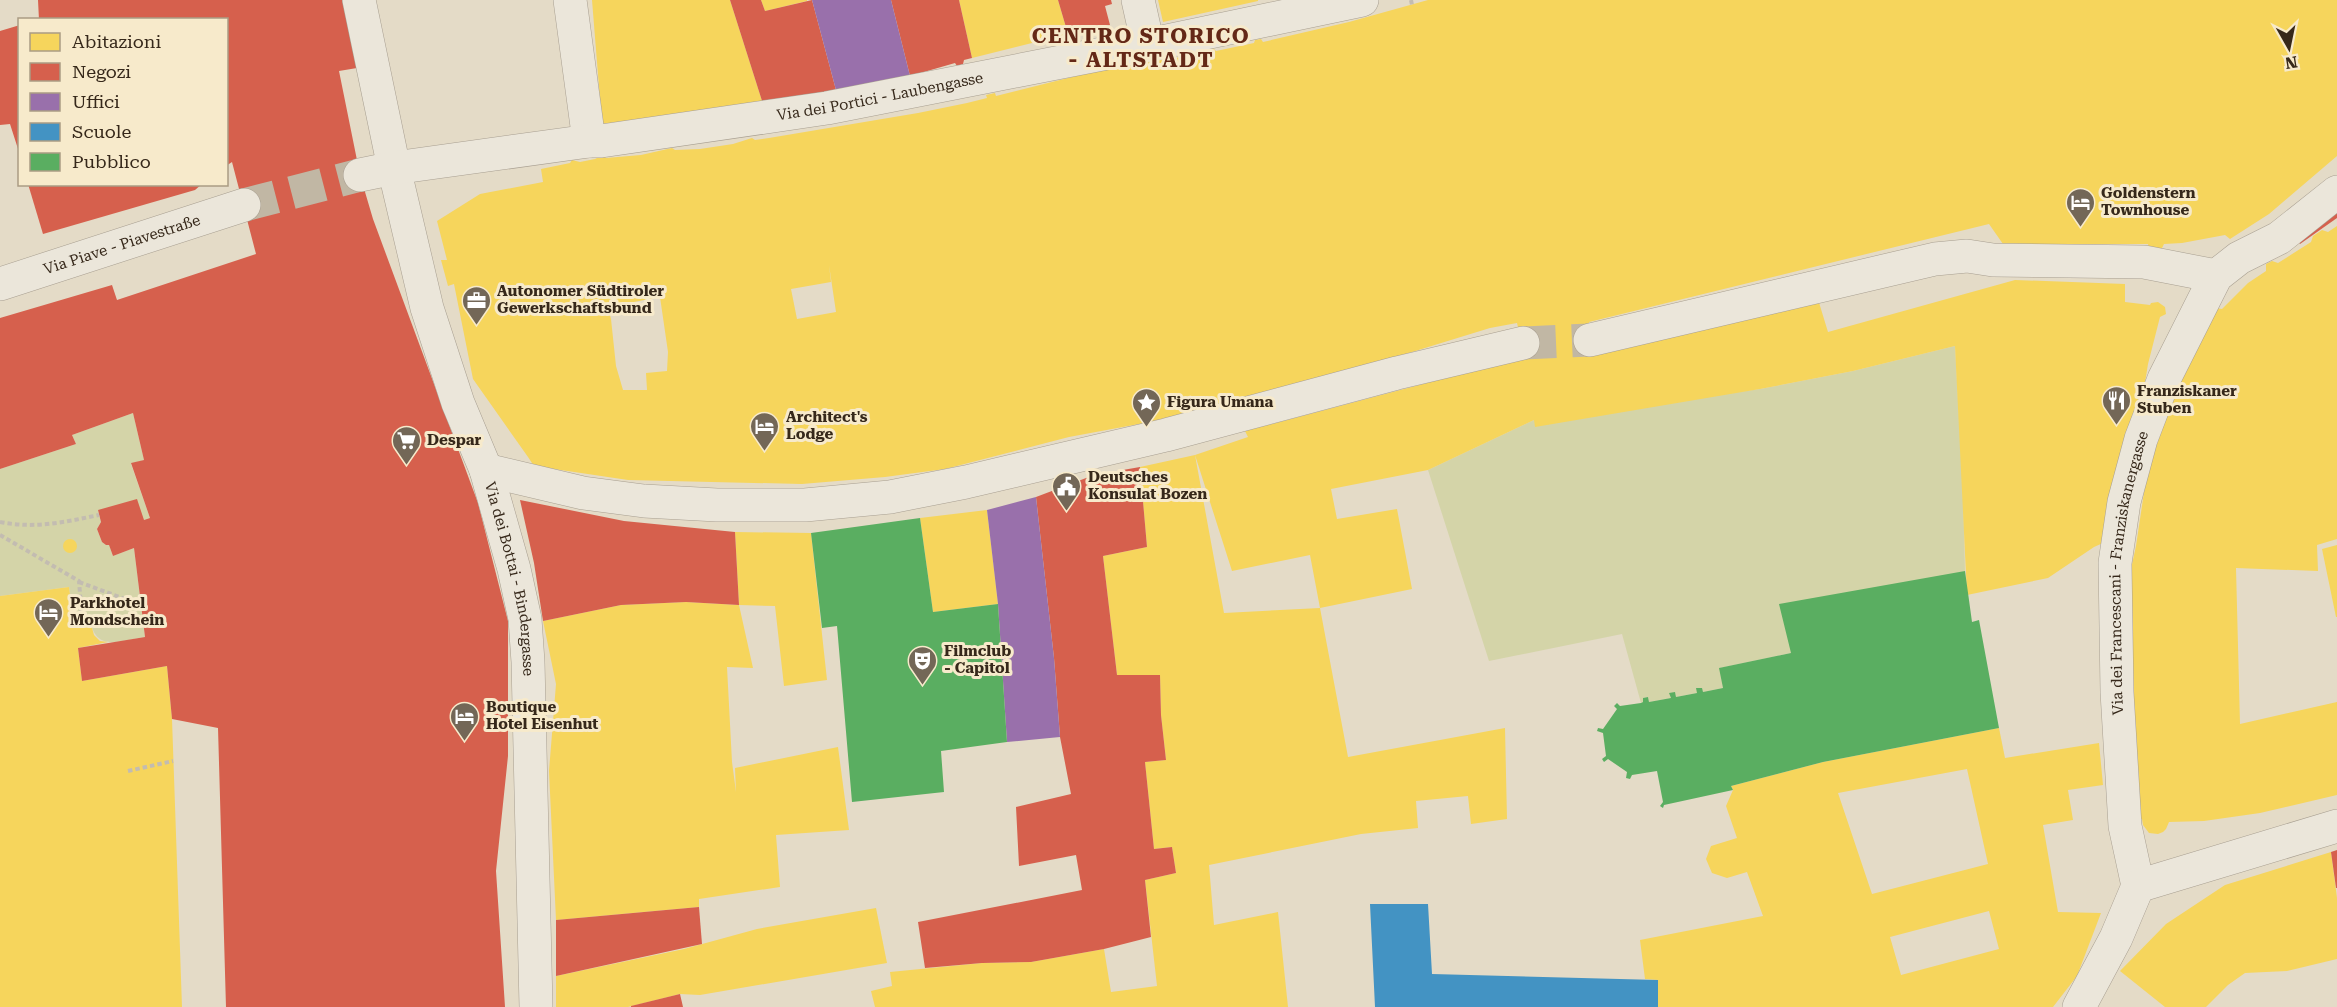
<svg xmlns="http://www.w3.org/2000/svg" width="2337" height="1007" font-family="'Roboto Serif',serif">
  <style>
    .green { fill: #d4d4a8 }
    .homes { fill: #f6d55c; fill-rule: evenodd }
    .shops { fill: #d6604d }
    .offices { fill: #9970ab }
    .schools { fill: #4393c3 }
    .public { fill: #5aae61 }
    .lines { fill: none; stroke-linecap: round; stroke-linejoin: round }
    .pedestrian-tunnel { stroke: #c1b7a4; stroke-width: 33; stroke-dasharray: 33 16; stroke-linecap: butt }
    .pedestrian-casing { stroke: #a89f91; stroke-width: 34 }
    .minor-casing { stroke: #a89f91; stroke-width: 34 }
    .path { stroke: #c3bcb1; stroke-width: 4; stroke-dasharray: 4.5 3; stroke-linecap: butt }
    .pedestrian { stroke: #ebe6da; stroke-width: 33 }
    .minor { stroke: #ebe6da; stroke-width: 33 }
    .labels { text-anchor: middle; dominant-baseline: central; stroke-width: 6; stroke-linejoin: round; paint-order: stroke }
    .street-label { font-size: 15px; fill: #36281a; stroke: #f7eacb }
    .poi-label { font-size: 15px; font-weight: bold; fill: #36281a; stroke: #f7eacb; text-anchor: start }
    .district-label { font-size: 21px; font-weight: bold; letter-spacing: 1.5px; fill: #642817; stroke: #f7eacb }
  </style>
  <rect width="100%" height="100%" fill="#e4dbc7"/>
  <g class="green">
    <path d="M1955,346l8,144 2,81 -174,82 -71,15 3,20 -20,4 -2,-4h-4v5l-21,4 -1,-4h-5l1,5 -22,4 -1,-5 -5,1v4l-2,1 -19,-69 -133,27 -61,-191 106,-50 226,-31 93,-18z"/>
    <path d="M133,413l11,47 -13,4 19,54 -6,2 -46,-10 3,12 -4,7 5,13 4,3h3l4,11 21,-8 11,89c-29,4 -49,16 -56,-20l-16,1 -4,-31 -69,9v-127l76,-25 -4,-9z"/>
  </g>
  <g class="homes">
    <path d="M592,0h138l33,104 -161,20z"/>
    <path d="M761,0h46v1l-42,10z"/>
    <path d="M959,0h99l10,34 -96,24z"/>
    <path d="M1158,0h100v1l-95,21z"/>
    <path d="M1428,0h909v156l-68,58 -39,25 -5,-4 -43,8 -18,1 -3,6 -12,-2 -1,-4h-145l-14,-20 -400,98 5,34 223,-60 11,36 187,-52 110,4v18l25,3 1,-2 7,-1 7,5 1,7 -6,3 -12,47 -9,56 -27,119 -18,8 -46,31 -81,17 -12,-249 -102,25 -93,18 -225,38 -1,-7 -106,50 -97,19 6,30 60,-10 15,80 -92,19 -10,-53 -78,16 -37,-116 29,158 96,-5 28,149 157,-29 2,91 -36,5 -3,-28 -52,5 2,27 -57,6 -152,31 5,60 64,-13 10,95h-413l-4,-16 21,-5 -2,-14 92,-9 49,-1 73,-13 7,43 46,-6 -12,-106 31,-7 -4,-26 -18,2 -9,-87 21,-2 -5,-45 -1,-40h-43l-14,-119 44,-9 -7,-80 55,-12 53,-18 -3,-6 280,-74 -8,-34 -27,5 -91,28 -201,57 -129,24 -124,32 -60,8 -83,7 -174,-4 -94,-14 -6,-9 -55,-78 -19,-95 -6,2 -7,-26h6l-10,-39 43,-27 63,-12 -2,-13 29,-6 2,-3 8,2 15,-3 8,-4 3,3 35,-3 31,-7 3,2 25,-1 33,-5 19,-6 3,2 14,-2 149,-25 49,-10 20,-5 -1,-3 9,-2 1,3 108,-27 103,-16 1,-4 5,-1 3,3 38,-8 1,-3 6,-1 2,3 86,-20zM829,265l7,47 -39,7 -6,-30 40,-7zM660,297l8,55 -1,19 -21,2 1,17h-24l-7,-24 -5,-47 -3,-12z"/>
    <path d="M2337,226v313l-20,6 1,26 -82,-3 4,156 97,-22v93l-77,18 -56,8 -35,1 -3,7 -3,3 -5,2 -9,-1 -6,-8 -1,-6h-4l-10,-236 8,-37 17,-114 63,-124 6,1 26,-26 18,-12v-7l6,-3 6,2 33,-21 2,-6 9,-6 6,2z"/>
    <path d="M987,510l11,94 -65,8 -13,-94z"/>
    <path d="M735,532l76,1 16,147 -43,6 -9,-80 -36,-1 14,63 -26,-1 5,95 4,30 -1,-24 103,-21 11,83 -73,5 4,52 -81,12v8l-143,13 -7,-149 7,-87 -13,-63 78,-16 65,-3 53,3z"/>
    <circle cx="70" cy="546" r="7"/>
    <path d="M2337,545v72h-1l-14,-68z"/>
    <path d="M69,587l4,31 16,-1 5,18 6,6 8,1 -30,6 4,33 85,-15 5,53 10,288h-182v-411z"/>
    <path d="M1999,728l6,30 94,-15 4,42 -35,5 5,30 -30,5 15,87 43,1 -24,63 -24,31h-395v-27l-13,-1 -5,-39 123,-24 -16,-44 -20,6 -15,-5 -6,-14 5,-13 26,-8 -11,-32 7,-16 -2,-4 92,-24zM1967,769l21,95 -116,30 -34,-101zM1989,911l10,38 -98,26 -11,-38z"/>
    <path d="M2331,852l6,46v61l-50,12 -42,2 -17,12 -22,22h-41l-45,-36 46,-47 59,-39z"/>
    <path d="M876,908l11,55 -187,32 -20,-1 -52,13h-72v-31l128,-27 73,-20z"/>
  </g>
  <g class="shops">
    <path d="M38,0h306l13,68 -18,3 21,104 13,44 105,284 30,118v135l-12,115 9,136h-279l-8,-279 -46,-9 -5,-53 -85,15 -4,-33 67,-11 -11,-89 -21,8 -4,-11h-3l-4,-3 -5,-13 4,-7 -3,-12 39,-11 7,21 6,-2 -19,-55 13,-3 -11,-47 -61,22 4,9 -76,25v-151l112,-33 5,15 139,-46 -24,-92 -6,4v-146h-187z"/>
    <path d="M730,0h31l4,11 47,-11 24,90 -73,14z"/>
    <path d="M891,0h68l13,58 -8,2 -1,4 -6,2 -2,-3 -45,13z"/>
    <path d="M1058,0h53l1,4 -7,2 5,19 -42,9z"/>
    <path d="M20,25v127h-1l-9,-28 -10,1v-94z"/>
    <path d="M28,184h174l-7,6 -152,44z"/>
    <path d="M2337,210v8l-37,26 -10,-14z"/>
    <path d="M1140,467l7,80 -44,9 14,119h43l1,40 5,45 -21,2 9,87 18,-2 4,26 -31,7 6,57 -47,12 -73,13 -49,1 -57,5 -7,-46 164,-32 -6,-35 -57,11 -3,-59 55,-13 -11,-57 -6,-79 -18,-161 58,-22z"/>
    <path d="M520,500l104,21 111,11 4,73 -53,-3 -65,3 -78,16 -9,-58z"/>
    <path d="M2337,850v38h-1l-5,-36z"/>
    <path d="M699,907l3,37 -146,32v-56z"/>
    <path d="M680,994l3,13h-52v-1z"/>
  </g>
  <g class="offices">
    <path d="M812,0h79l19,76 -74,14z"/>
    <path d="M1036,497l18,161 6,79 -53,5 -9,-138 -11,-94z"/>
  </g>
  <path class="schools" d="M1370,904h58l4,70 226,6v27h-283z"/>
  <g class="public">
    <path d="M920,518l13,94 65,-8 9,138 -66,9 3,41 -92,10 -15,-176 -15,2 -11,-95z"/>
    <path d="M1965,571l7,51 7,-2 20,108 -176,34 -92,24 2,4 -69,15 -1,3 -3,-2 3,-4 -6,-31 -25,4 -2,4 -4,-1 1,-6 -19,-13 -4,3 -2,-3 4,-3 -3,-23 -6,-2 1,-3 5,1 14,-20 -3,-3 3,-3 3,3 21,-3 2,-1v-4l5,-1 1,5 22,-4 -2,-5 6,-1 1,5 21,-4 -1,-5h6l1,4 20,-4 -4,-20 72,-15 -12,-49z"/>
  </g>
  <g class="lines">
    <g class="pedestrian-tunnel">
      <path d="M244,205l116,-30"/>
      <path d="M1523,343l67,-3"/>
    </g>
    <defs>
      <g id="pedestrian">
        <path id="s1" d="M359,0l35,168 33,140 31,95 28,67 28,99 11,50 3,43 8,345"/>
        <path d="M570,0l19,141"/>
        <path d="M1138,0l10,45"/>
        <path id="s2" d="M360,175l34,-7 195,-27h12l226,-33 321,-63 214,-45"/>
        <path d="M1590,340l345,-81 32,-3 26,4 151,2 72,14"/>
        <path d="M486,470l97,23 61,8 73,4h88l85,-8 76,-15 200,-47 231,-62 126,-30"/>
        <path id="s3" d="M2138,886l-13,-60 -8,-134 -2,-129 9,-61 17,-63 23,-60 52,-103 23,-18 40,-20 58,-46"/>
      </g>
      <g id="minor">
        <path id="s4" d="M0,284l244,-79"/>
        <path d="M2079,1007l37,-69 22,-52 199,-60"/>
      </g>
    </defs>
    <use href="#pedestrian" class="pedestrian-casing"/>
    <use href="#minor" class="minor-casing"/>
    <g class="path">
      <path d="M1411,0l1,5"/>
      <path d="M0,522c35,7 65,0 99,-7"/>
      <path d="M0,535l79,46 3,37"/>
      <path d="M79,582l54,20 8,-1"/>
      <path d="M128,771l45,-10"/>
    </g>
    <use href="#pedestrian" class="pedestrian"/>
    <use href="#minor" class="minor"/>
  </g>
  <defs>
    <symbol id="hotel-pin" viewBox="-11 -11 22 30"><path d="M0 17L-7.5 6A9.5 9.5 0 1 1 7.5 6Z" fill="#736757" stroke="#f7eacb"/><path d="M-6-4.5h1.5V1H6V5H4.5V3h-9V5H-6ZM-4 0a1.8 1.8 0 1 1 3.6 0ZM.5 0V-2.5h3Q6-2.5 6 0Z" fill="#fff"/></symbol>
    <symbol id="office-pin" viewBox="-11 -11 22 30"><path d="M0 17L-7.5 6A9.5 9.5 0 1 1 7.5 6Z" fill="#736757" stroke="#f7eacb"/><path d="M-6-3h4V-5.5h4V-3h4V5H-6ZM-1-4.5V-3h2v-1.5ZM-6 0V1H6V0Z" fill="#fff"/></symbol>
    <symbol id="restaurant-pin" viewBox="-11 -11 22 30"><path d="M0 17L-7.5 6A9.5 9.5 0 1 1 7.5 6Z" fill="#736757" stroke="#f7eacb"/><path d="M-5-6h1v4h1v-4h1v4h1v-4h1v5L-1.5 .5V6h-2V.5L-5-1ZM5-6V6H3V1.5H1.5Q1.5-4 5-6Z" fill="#fff"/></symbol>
    <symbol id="sight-pin" viewBox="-11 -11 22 30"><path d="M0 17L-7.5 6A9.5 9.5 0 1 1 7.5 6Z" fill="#736757" stroke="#f7eacb"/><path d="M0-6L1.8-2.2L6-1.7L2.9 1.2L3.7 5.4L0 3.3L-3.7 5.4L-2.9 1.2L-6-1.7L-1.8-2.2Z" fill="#fff"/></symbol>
    <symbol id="supermarket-pin" viewBox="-11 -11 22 30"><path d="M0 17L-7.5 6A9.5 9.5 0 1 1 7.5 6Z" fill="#736757" stroke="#f7eacb"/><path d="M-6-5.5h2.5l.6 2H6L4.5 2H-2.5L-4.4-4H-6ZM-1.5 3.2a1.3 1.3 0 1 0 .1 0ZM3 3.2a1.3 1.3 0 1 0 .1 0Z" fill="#fff"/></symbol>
    <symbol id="civic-pin" viewBox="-11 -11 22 30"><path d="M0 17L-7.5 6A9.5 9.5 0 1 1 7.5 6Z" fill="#736757" stroke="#f7eacb"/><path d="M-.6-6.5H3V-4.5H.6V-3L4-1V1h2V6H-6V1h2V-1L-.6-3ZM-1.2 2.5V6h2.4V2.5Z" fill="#fff"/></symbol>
    <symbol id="theatre-pin" viewBox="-11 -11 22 30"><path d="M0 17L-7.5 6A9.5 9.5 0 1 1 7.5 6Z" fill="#736757" stroke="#f7eacb"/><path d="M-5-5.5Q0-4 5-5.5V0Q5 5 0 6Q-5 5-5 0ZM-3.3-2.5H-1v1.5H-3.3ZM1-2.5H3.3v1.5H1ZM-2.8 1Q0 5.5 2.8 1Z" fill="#fff"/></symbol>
  </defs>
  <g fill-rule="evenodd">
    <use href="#hotel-pin" x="2064" y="186" width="33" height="45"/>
    <use href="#office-pin" x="460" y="284" width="33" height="45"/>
    <use href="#restaurant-pin" x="2100" y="384" width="33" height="45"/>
    <use href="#sight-pin" x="1130" y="386" width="33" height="45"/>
    <use href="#hotel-pin" x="748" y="410" width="33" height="45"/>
    <use href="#supermarket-pin" x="390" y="424" width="33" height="45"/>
    <use href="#civic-pin" x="1050" y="470" width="33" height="45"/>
    <use href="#hotel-pin" x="32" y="596" width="33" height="45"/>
    <use href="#theatre-pin" x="906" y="644" width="33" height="45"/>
    <use href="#hotel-pin" x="448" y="700" width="33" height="45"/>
  </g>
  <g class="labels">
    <g class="street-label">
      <text stroke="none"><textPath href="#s2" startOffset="526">Via dei Portici - Laubengasse</textPath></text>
      <text stroke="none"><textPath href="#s4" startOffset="128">Via Piave - Piavestraße</textPath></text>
      <text stroke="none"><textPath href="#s3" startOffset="316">Via dei Francescani - Franziskanergasse</textPath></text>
      <text stroke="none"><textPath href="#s1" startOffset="600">Via dei Bottai - Bindergasse</textPath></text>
    </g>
    <g class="poi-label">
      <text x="2101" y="193">Goldenstern<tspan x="2101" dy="17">Townhouse</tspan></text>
      <text x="497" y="291">Autonomer Südtiroler<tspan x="497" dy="17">Gewerkschaftsbund</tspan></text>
      <text x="2137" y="391">Franziskaner<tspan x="2137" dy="17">Stuben</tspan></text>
      <text x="1167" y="402">Figura Umana</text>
      <text x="786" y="417">Architect's<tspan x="786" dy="17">Lodge</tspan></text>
      <text x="427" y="440">Despar</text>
      <text x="1088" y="477">Deutsches<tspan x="1088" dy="17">Konsulat Bozen</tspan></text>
      <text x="70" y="603">Parkhotel<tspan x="70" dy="17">Mondschein</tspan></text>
      <text x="944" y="651">Filmclub<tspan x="944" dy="17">- Capitol</tspan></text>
      <text x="486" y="707">Boutique<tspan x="486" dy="17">Hotel Eisenhut</tspan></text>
    </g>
    <g class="district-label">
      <text x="1141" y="36">CENTRO STORICO<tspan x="1141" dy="24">- ALTSTADT</tspan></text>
    </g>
  </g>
  <rect x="18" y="18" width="210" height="168" fill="#f7eacb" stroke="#aa9c84" stroke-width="1.5"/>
  <rect x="30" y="33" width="30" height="18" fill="#f6d55c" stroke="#aa9c84" stroke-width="1.5"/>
  <text x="72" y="48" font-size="18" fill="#36281a">Abitazioni</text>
  <rect x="30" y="63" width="30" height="18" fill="#d6604d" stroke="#aa9c84" stroke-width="1.5"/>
  <text x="72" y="78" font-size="18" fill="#36281a">Negozi</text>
  <rect x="30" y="93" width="30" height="18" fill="#9970ab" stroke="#aa9c84" stroke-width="1.5"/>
  <text x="72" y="108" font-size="18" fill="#36281a">Uffici</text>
  <rect x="30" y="123" width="30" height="18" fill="#4393c3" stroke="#aa9c84" stroke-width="1.5"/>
  <text x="72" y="138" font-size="18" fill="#36281a">Scuole</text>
  <rect x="30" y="153" width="30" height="18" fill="#5aae61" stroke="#aa9c84" stroke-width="1.5"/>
  <text x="72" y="168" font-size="18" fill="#36281a">Pubblico</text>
  <g transform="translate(2289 48) rotate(171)" stroke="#f7eacb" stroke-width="4.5" paint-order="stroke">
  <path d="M0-4.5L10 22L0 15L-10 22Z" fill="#36281a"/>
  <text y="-9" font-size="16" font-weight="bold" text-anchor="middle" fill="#36281a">N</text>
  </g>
</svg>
